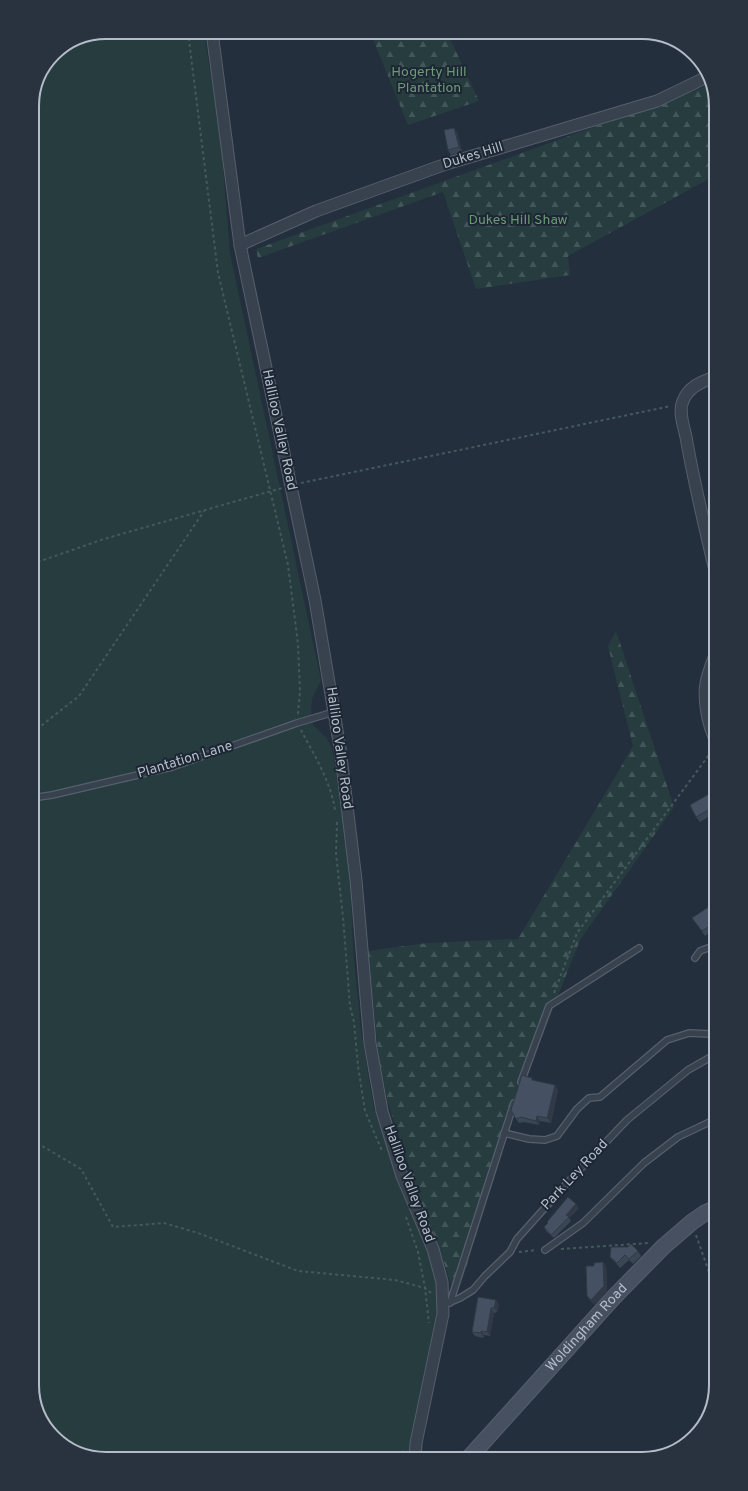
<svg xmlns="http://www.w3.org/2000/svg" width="748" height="1491" font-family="Overpass,sans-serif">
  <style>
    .grass { fill: #263c3f }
    .forest { fill: url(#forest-firs) }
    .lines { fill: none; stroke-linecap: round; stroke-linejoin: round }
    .lane-casing { stroke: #565f6c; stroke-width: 8 }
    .street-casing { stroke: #565f6c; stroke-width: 13 }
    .secondary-casing { stroke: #565f6c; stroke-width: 17 }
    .path { stroke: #44595c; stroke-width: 2; stroke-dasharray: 3 3; stroke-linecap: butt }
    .lane { stroke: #38414e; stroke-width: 5.5 }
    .street { stroke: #38414e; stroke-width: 11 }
    .secondary { stroke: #465061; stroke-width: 15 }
    .wall { fill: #3b4654 }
    .shaded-wall { fill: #303945 }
    .building { fill: #455162; stroke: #303945 }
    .labels { text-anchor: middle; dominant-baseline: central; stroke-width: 4; stroke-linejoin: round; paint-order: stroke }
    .park-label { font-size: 14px; fill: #6b9a76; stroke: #1d2633 }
    .street-label { font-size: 14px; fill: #b4bcc9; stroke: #1d2633 }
    .rim { fill: none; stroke: #b4bcc9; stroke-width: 2 }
  </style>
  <defs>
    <pattern id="forest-firs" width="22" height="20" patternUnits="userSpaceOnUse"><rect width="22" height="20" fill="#263c3f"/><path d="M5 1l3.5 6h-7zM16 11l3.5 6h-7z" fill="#435659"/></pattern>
  </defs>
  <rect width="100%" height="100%" fill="#242f3e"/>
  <path class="grass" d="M106,32h98l17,110 9,111 91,427 -9,19 -1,15 2,11 14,13 5,11 8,47 10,79 3,71 8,85 13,78 22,65 31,74 8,25 3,22 -1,28 -30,136h-306l-36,-13 -27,-33 -6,-28v-1284l22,-47 24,-16z"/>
  <g class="forest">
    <path d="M370,32h77l32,69 -71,24z"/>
    <path d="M710,78l6,28v69l-148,81 2,19 -94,14 -33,-97 -185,66 -2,-9 451,-163z"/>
    <path d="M616,631l58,176 -94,133 -55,139 -64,205h-10l-14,-42 -18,-45 -31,-94 -10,-51 -10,-101 59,-8 91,-4 97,-162 18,-31 -25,-100z"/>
  </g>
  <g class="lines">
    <defs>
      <g id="lane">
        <path d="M32,798l20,-3 120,-28 125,-44 37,-11"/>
        <path d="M695,958l5,-7 16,-6"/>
        <path d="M521,1082l28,-76 90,-58"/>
        <path d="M504,1133l25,6 16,1 12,-4 20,-27 12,-11 11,-1 67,-57 22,-7 21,1 6,4"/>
        <path d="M545,1250l38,-27 61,-60 34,-26 38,-18"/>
        <path d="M448,1303l12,-5 13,-8 12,-14 25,-24 7,-13 51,-57 59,-62 61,-50 28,-16"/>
        <path d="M450,1303l64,-200"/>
      </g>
      <g id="street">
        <path d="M212,32l28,213 75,355 25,148 16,132 14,163 12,68 20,65 31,73 9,33 1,32 -27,129 -1,16"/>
        <path d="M240,245l76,-34 130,-47 211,-63 52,-25"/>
        <path d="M716,575c-11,-46 -22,-92 -30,-138 -2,-10 -8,-26 -3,-36 5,-14 19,-20 33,-24"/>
        <path d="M716,741c-8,-15 -13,-42 -10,-58 2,-11 6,-20 10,-30"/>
      </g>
      <g id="secondary">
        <path id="s1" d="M468,1459l146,-162 49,-50 29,-25 13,-9 11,-5"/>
      </g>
    </defs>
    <use href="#lane" class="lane-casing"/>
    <use href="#street" class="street-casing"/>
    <use href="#secondary" class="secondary-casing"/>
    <g class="path">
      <path d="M188,32l30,241 70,292 10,79 2,47 -2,23"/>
      <path d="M301,483l370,-77"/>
      <path d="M32,564l72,-25 178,-51"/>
      <path d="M301,730c13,25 30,52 34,80"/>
      <path d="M32,733l47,-37 125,-185"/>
      <path d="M337,822l-1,32 7,63 7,89 4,16 4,44 7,45 17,40"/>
      <path d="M554,993l23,-60 135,-182"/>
      <path d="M32,1140l49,29 32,58 51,-4 34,10 100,38 97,9 30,8 6,5"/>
      <path d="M406,1217l12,35 7,36 4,35"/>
      <path d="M696,1235l20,57"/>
      <path d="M561,1249l88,-6"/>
      <path d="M519,1252l18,-2"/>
      <path d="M400,1459l4,-10"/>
    </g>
    <use href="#lane" class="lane"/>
    <use href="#street" class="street"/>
    <use href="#secondary" class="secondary"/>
  </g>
  <g class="wall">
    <path d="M454,128l3,4 5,20 -11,3 -3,-5z"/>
    <path d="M716,790v22l-16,10 -4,-5z"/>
    <path d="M716,902v26l-11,8 -13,-18z"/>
    <path d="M534,1080l24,10 -7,33 -11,-2 -1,4 -15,-3 -5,1 -3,-4z"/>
    <path d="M579,1208l-10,10 2,3 -17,17 -8,-7 -2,-4z"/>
    <path d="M638,1251l3,5 -8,8 -4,-4 -9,8 -6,-7 -4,-4z"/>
    <path d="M603,1262l3,5 1,24 -12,14 -5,-5 -3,-4z"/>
    <path d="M478,1297l21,7 -2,8 -3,1 -4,23 -6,-1v3l-9,-2 -3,-4z"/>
  </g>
  <g class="shaded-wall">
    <path d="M454,128l3,4 5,20 -3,-5z"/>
    <path d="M555,1085l3,5 -7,33 -4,-5z"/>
    <path d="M537,1116l3,5 -1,4 -3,-4z"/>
    <path d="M576,1204l3,4 -10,10 -3,-3z"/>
    <path d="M603,1262l3,5 1,24 -12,14 -4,-5z"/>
    <path d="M496,1300l3,4 -2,8 -3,-4z"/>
    <path d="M491,1308l3,5 -4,23 -3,-4z"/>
    <path d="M481,1331l3,4v3l-3,-5z"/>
  </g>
  <g class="building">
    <path d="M454,128l5,19 -11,3 -4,-20z"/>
    <path d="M716,790v16l-20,11 -6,-12z"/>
    <path d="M716,902v20l-14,9 -10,-13z"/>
    <path d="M522,1075l10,3v2l23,5 -8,33 -10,-2 -1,5 -15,-4 -5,2 -5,-9z"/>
    <path d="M568,1197l8,7 -10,11 3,2 -18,18 -7,-8 4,-4 -1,-1z"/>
    <path d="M631,1244l7,7 -9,8 -4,-4 -8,8 -7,-6 1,-10h17z"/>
    <path d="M603,1262l1,24 -13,14 -4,-4 -1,-30h8v-3z"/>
    <path d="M478,1297l18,3 -2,8h-3l-4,24 -6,-1v2l-9,-1z"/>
  </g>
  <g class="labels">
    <g class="park-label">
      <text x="429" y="72">Hogerty Hill<tspan x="429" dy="16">Plantation</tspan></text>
      <text x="518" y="220">Dukes Hill Shaw</text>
    </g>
    <g class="street-label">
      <text transform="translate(473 156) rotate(-17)">Dukes Hill</text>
      <text transform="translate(279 430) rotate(78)">Halliloo Valley Road</text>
      <text transform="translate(339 748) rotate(82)">Halliloo Valley Road</text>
      <text transform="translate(185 760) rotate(-17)">Plantation Lane</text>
      <text transform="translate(575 1175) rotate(-47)">Park Ley Road</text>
      <text transform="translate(409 1184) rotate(70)">Halliloo Valley Road</text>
      <text stroke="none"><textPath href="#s1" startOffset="177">Woldingham Road</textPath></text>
    </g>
  </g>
  <path d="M0 0H748V1491H0ZM106 39H642A67 67 0 0 1 709 106V1385A67 67 0 0 1 642 1452H106A67 67 0 0 1 39 1385V106A67 67 0 0 1 106 39Z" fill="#29323f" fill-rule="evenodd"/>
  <path class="rim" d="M106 39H642A67 67 0 0 1 709 106V1385A67 67 0 0 1 642 1452H106A67 67 0 0 1 39 1385V106A67 67 0 0 1 106 39Z"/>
</svg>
